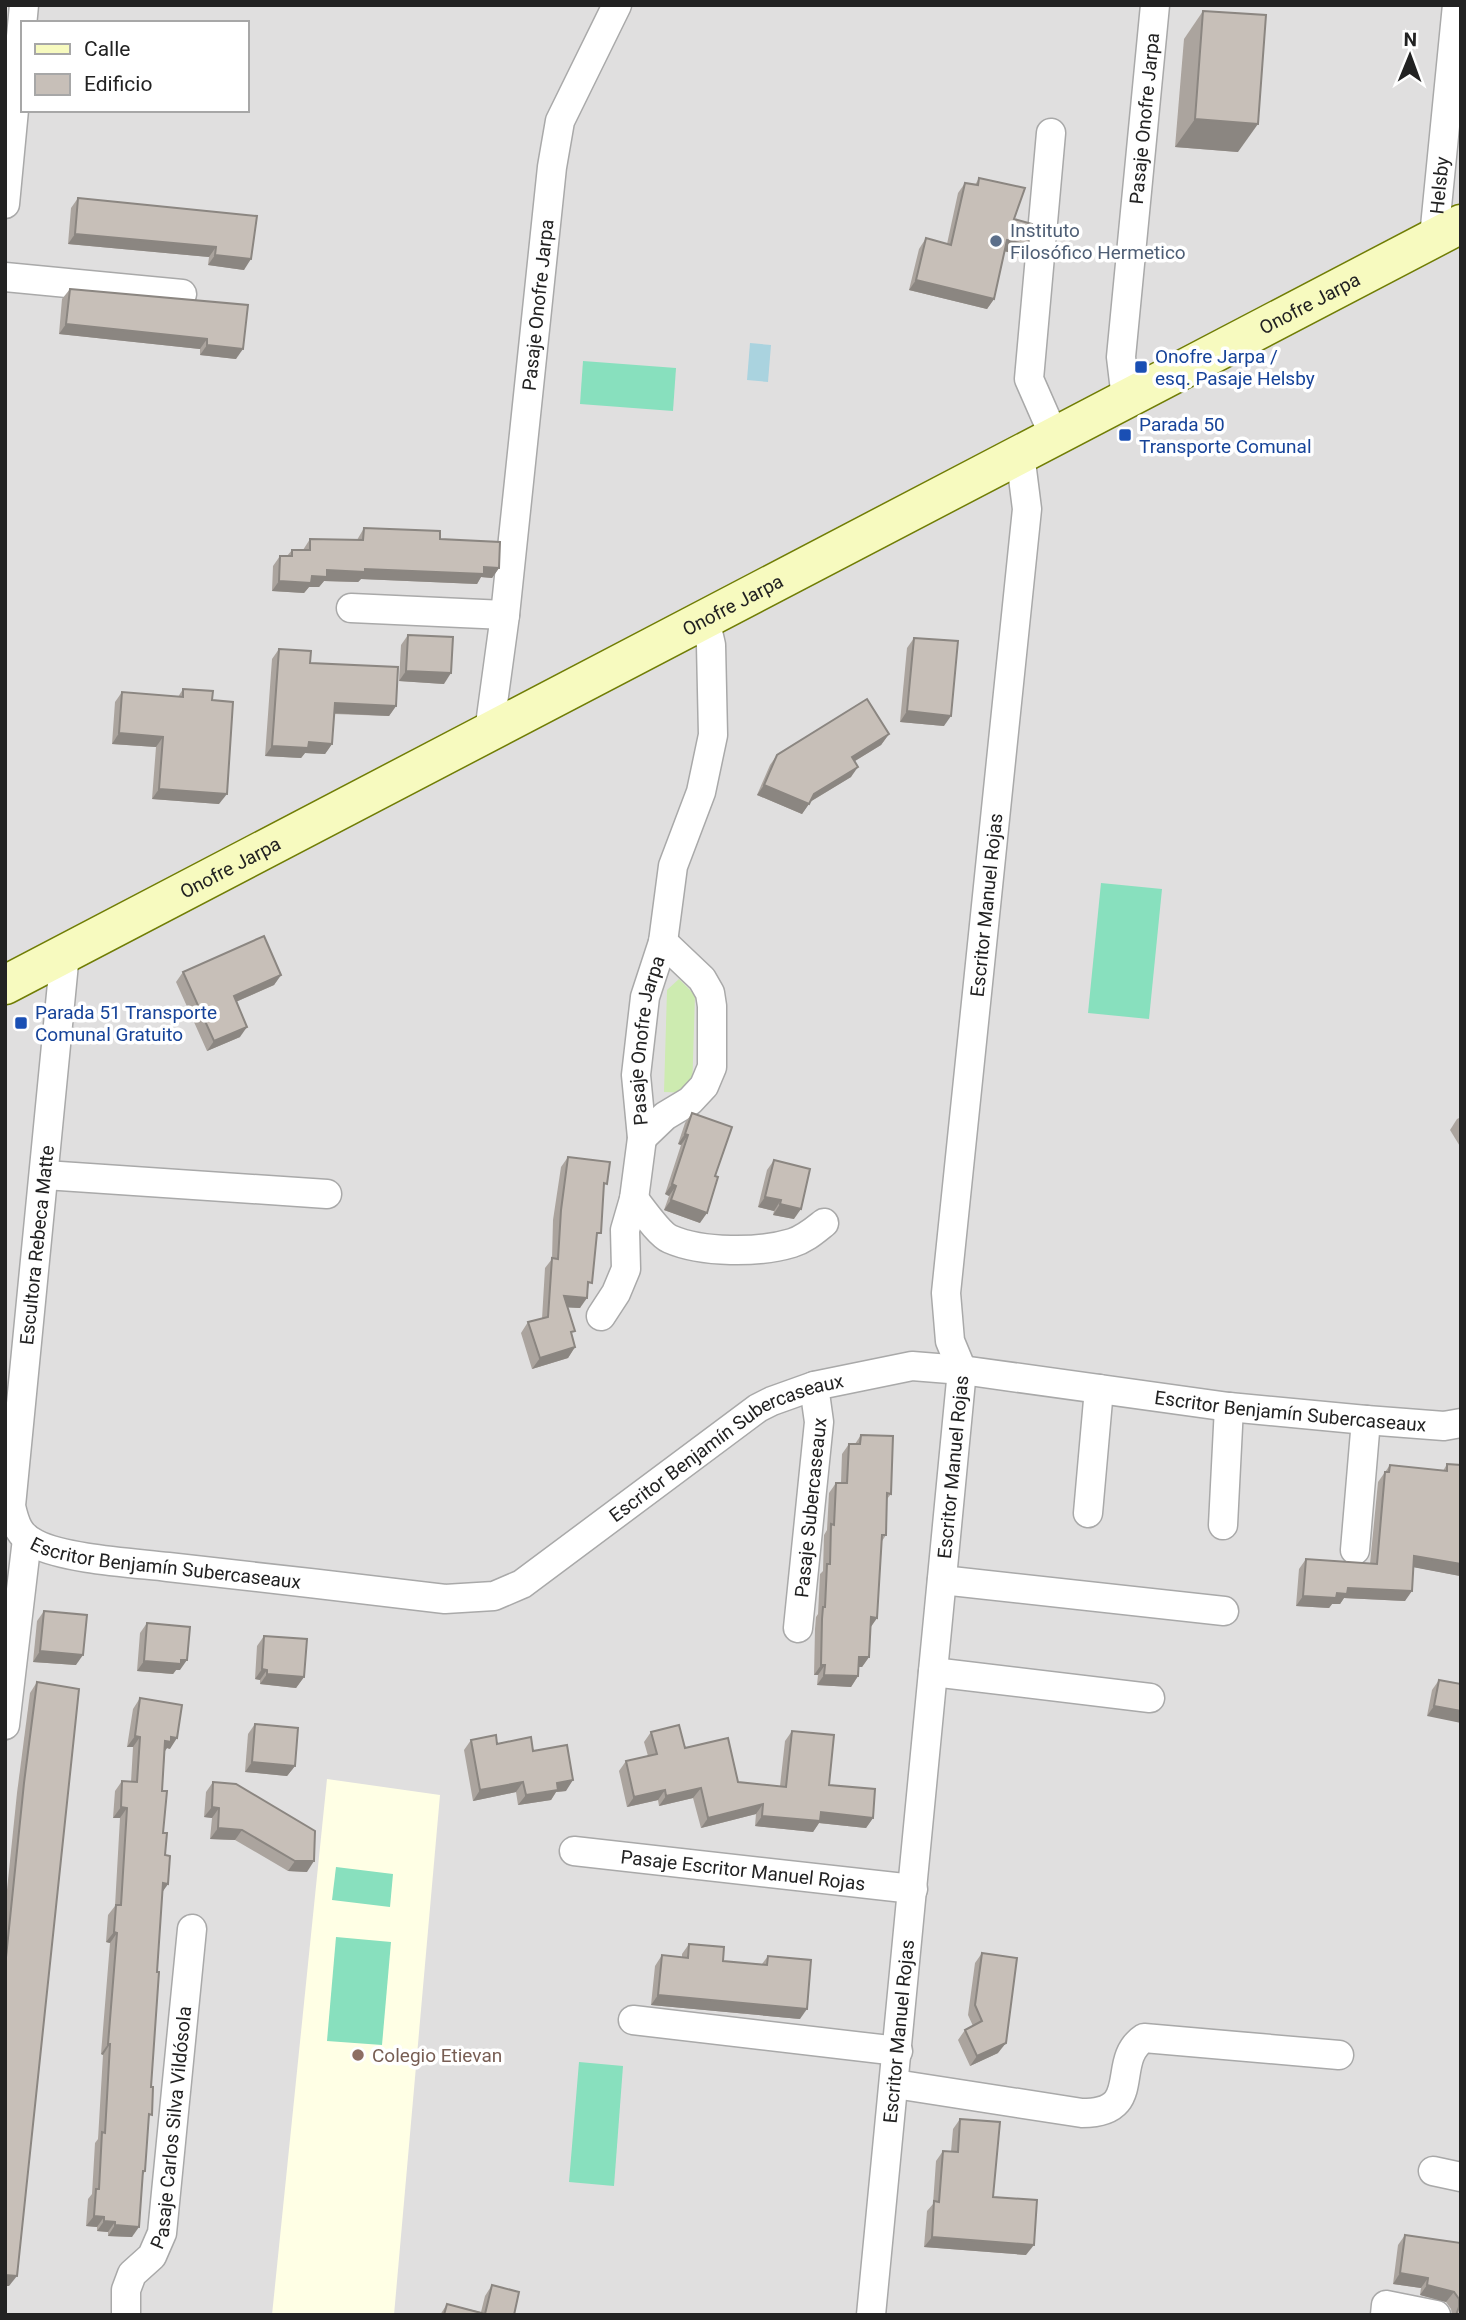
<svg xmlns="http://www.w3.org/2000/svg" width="1466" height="2320" font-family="Roboto,sans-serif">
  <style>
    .residential { fill: #e0dfdf; fill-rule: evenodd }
    .education { fill: #ffffe5 }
    .grass { fill: #cdebb0 }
    .pitch { fill: #88e0be }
    .water { fill: #aad3df }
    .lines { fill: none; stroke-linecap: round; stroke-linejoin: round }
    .street-casing { stroke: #a9a9a9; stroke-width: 31 }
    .secondary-casing { stroke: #707d05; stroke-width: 41 }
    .street { stroke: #fff; stroke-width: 28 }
    .secondary { stroke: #f7fabf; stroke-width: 38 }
    .wall { fill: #aba49e }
    .shaded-wall { fill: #8b8681 }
    .building { fill: #c7bfb8; stroke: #8b8681; stroke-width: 2 }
    .service-dot { fill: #5c6f8a; stroke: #fff; stroke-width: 2.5 }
    .transit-dot { fill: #1a4fb4; stroke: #fff; stroke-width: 2.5 }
    .education-dot { fill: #8d6e63; stroke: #fff; stroke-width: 2.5 }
    .labels { text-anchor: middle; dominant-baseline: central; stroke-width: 7; stroke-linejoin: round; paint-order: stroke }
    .street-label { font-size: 19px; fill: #222; stroke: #fff }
    .service-label { font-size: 19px; fill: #4e5e75; stroke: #fff; text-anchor: start }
    .transit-label { font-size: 19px; fill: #164399; stroke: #fff; text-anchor: start }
    .education-label { font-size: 19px; fill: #785e54; stroke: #fff; text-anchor: start }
  </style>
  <rect width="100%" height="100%" fill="#f2efe9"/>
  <path class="residential" d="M5,5h1456v2310h-1456zM23,23h224v87h-224z"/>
  <path class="education" d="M327,1779l113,16 -46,520h-122z"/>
  <path class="grass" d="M679,979l16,16 -3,98 -28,-1 3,-102z"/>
  <g class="pitch">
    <path d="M583,361l93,7 -3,43 -93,-7z"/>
    <path d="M1101,883l61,6 -13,130 -61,-6z"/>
    <path d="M336,1867l57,7 -3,33 -58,-7z"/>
    <path d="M336,1937l55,5 -9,103 -55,-4z"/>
    <path d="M579,2062l44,4 -9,120 -45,-4z"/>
  </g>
  <path class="water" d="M750,343l21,2 -3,37 -21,-2z"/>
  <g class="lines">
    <defs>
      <g id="street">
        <path d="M1051,133l-22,246 25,57"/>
        <path d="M5,204l19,-199"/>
        <path id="s1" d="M1434,237l23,-232"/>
        <path d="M5,277l177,17"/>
        <path id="s2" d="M1126,399l-5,-42 34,-352"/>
        <path d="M351,608l154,7"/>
        <path id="s3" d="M489,732l16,-117 47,-448 8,-46 57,-116"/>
        <path id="s4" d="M65,953l-54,553c4,18 8,30 25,38 29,15 98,19 132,23 92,10 185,21 277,32l49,-3 28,-12 236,-176 14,-7 42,-15 98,-20 50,4 267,37 137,13 78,6 17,-3"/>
        <path d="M642,1138l23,-22 25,-15 14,-15 8,-19v-61l-2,-13 -8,-14 -39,-37"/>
        <path d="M45,1175l282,19"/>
        <path d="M634,1199c8,10 25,35 36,40 32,14 89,14 122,4 13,-4 22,-12 32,-20"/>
        <path id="s5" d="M601,1316l15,-23 10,-24 -1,-39 9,-31 8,-61 -6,-63 9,-78 18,-55 10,-76 28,-74 12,-57 -2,-90 -6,-26"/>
        <path d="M1088,1513l11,-124"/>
        <path d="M1223,1525l6,-118"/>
        <path d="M1355,1550l11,-130"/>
        <path d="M942,1580l282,31"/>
        <path id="s6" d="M798,1628l21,-206 -5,-36"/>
        <path d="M933,1672l217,26"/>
        <path d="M5,1725l22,-186"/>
        <path id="s7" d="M574,1851l339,38"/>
        <path d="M633,2020l265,31"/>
        <path d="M895,2084l187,29c64,0 27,-52 62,-75l195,17"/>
        <path d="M1433,2171l28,6"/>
        <path id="s8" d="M126,2315v-25l6,-16 20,-18 10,-23 30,-304"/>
        <path id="s9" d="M871,2315l91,-945 -12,-29 -4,-48 81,-784 -7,-55"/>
        <path d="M1385,2315l1,-10 50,10"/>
      </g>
      <g id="secondary">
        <path id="s10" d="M5,985l1456,-761"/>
      </g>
    </defs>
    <use href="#street" class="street-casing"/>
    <use href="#secondary" class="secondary-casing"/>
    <use href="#street" class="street"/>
    <use href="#secondary" class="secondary"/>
  </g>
  <g class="wall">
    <path d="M1203,11l35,141 -63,-5 9,-108z"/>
    <path d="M979,178l35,41 7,36 -17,-4 -10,48 -7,10 -78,-19 10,-41 7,-11 21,6 11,-51 7,-10 10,2z"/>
    <path d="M78,198l179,18 -13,54 -36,-5 1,-8 -141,-13 3,-36z"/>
    <path d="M70,289l178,16 -12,54 -36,-4v-6l-141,-15 3,-35z"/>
    <path d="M364,528l76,11 59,29 -7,10 -11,-1 -4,7 -116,-5 -3,3 -34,-1 -5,6h-10l-5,6 -32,-2 1,-25 7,-10h7l5,-6h11l7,-11 47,1z"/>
    <path d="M408,635l36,49 -45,-3 2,-36z"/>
    <path d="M914,638l30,88 -44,-4 7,-74z"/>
    <path d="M279,649l31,14 86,43 -7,10 -55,-2 -2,30 -7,10 -20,-1 -4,5 -36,-2 7,-97z"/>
    <path d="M183,689l29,11 7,104 -67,-5 4,-52 -44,-3 3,-42 7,-10 56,5z"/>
    <path d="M889,734l-8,11 -26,16 -4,16 -41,25 -8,12 -45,-19 13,-30 7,-10z"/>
    <path d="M183,972l98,3 -7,10 -38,17 4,35 -33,14 -31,-69z"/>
    <path d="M692,1113l8,110 -36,-13 5,-14 -4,-2 16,-49 -3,-1 7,-21z"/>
    <path d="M1461,1117v31l-11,-18 7,-11z"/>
    <path d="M568,1157l36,31 -8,53 -8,48 -8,19 -13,-1 5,29 3,11 -7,11 -36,11 -11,-36 7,-11 14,-3 3,-51 7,-9 1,-39 8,-53z"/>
    <path d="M774,1160l20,59 -21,-4 1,-4 -16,-4 9,-37z"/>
    <path d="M861,1435l30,59 -4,5 -1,36 -4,6 -5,77 -7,10 -1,29 -7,10h-3l-1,9 -7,11 -34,-2 1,-10h-4l1,-46 1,-12 2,-3 2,-40 3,-3 1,-36 3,-5 2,-37 7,-10h5l1,-29 7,-10h6z"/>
    <path d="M1447,1464l13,112 -46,-9 -9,34 -61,-3 -4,6h-8l-3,4 -33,-2 3,-37 7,-10 64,5 8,-82 12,-17 53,6z"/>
    <path d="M44,1611l32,54 -43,-3 4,-41z"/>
    <path d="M147,1623l33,47h-4l-3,4 -36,-3 3,-38z"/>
    <path d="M264,1636l40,41 -8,11 -36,-4v-4l-5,-1 2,-33z"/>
    <path d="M1439,1680l22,4 -34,32 5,-26z"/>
    <path d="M37,1682l-28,604h-4v-377l12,-116 13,-100z"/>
    <path d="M140,1698l30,51 -3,-1 -2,3 -3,40 1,42 5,51 -6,8 -17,279 -2,4 -11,62 -24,-1v-4l-11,-1v-4l-11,-1 2,-27 4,-5 3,-51 3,-4 5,-84 -2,-1 9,-111 -4,-1 2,-27 7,-9 5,-88h-7l2,-27 7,-10 9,1 2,-35h-6l6,-38z"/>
    <path d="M255,1724l40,42 -8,10 -42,-4 3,-38z"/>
    <path d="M792,1731l37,54 44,33 -7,10 -47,-5 -6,9 -58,-6 1,-12 -55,14 -8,-30 -34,8 -1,-6 -31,7 -8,-36 7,-10 22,-5 -4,-14 7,-10 34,16 53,34 42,4 5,-45z"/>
    <path d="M471,1740l62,11 33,40 -10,1 -5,8 -33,5 -2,-13 -43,9 -9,-51z"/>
    <path d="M213,1782l94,90 -19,-1 -53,-31 -25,-1 2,-21 -8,-1 2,-25z"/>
    <path d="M689,1944l34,17 39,3 6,-8 32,63 -149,-14 4,-39 7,-11 20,2v-3z"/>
    <path d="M982,1953l16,100 -28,13 -12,-26 7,-10 8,-4 -5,-11 7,-52z"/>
    <path d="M960,2119l33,78 33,58 -102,-8 3,-36 6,-7 3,-43 7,-10 8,1 2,-23z"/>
    <path d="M1405,2235l56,8v72h-9l-1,-6 -5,-7 -26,-7 1,-7 -28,-4 5,-39z"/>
    <path d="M492,2285l22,30h-74l7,-11 34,8 4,-16z"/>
  </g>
  <g class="shaded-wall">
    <path d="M1195,119l63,5 -20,28 -63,-5z"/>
    <path d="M75,234l141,13 -7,10 -141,-13z"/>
    <path d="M1007,240l21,5 -7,10 -22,-5z"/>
    <path d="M215,255l36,4 -7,11 -36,-5z"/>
    <path d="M916,280l78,19 -7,10 -78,-19z"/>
    <path d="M66,324l141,15 -7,10 -141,-15z"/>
    <path d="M207,345l36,4 -7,10 -36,-4z"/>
    <path d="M484,567l15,1 -7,10 -11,-1 -4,7 -116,-5 -3,3 -34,-1 -5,6h-10l-5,6 -32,-2 7,-10 48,-11z"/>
    <path d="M406,671l45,2 -7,11 -45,-3z"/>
    <path d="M335,703l61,3 -7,10 -61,-3z"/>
    <path d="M907,711l44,5 -7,10 -44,-4z"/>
    <path d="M119,733l44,4 -7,10 -44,-3z"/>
    <path d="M889,734l-8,11 -36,22 7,-10z"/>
    <path d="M309,742l23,2 -7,10 -20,-1 -4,5 -36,-2 7,-10z"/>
    <path d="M858,767l-7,10 -43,26 1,1 -7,10 -45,-19 7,-10 50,9z"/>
    <path d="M159,789l68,5 -8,10 -67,-5z"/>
    <path d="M281,975l-7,10 -48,21 8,-10z"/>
    <path d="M247,1027l-7,10 -33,14 7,-10z"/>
    <path d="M685,1134l3,1 -7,10 -3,-1z"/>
    <path d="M672,1184l4,2 -7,10 -4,-2z"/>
    <path d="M765,1197l16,3 -7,11 -16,-4z"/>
    <path d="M671,1200l36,13 -7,10 -36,-13z"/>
    <path d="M780,1204l21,5 -7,10 -21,-4z"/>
    <path d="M564,1296l23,2 -7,10 -23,-1z"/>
    <path d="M575,1347l-7,11 -36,11 8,-11z"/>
    <path d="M1414,1556l47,8v10l-1,2 -53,-10z"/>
    <path d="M1348,1588l64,3 -7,10 -61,-3 -4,6h-8l-3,4 -33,-2 7,-10 34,-3z"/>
    <path d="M871,1617l6,1 -7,10z"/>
    <path d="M40,1651l43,4 -7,10 -43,-3z"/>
    <path d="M859,1657h10l-7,10h-10z"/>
    <path d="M181,1660h6l-7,10h-4l-3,4 -36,-3 7,-10z"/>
    <path d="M821,1665h4l-7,10h-4z"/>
    <path d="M262,1669l5,1 -7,10 -5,-1z"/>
    <path d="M267,1674l37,3 -8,11 -36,-4z"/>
    <path d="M824,1675l34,1 -7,11 -34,-2z"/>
    <path d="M1434,1706l27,5v12l-34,-7z"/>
    <path d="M135,1736l5,1 -7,10h-6z"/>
    <path d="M171,1737l6,1 -7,11 -3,-1 -3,4 1,-11z"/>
    <path d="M252,1762l43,4 -8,10 -42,-4z"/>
    <path d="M573,1780l-7,11 -10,1 -5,8 -33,5 8,-10 31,-12z"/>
    <path d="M523,1782l-7,10 -43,9 7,-11z"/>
    <path d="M701,1788l-8,10 -34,8 7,-10z"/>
    <path d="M665,1790l-7,10 -31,7 7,-10z"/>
    <path d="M763,1804l-7,10 -55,14 7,-10z"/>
    <path d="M121,1807l6,1 -7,10h-7z"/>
    <path d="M212,1807l7,1 -7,10 -8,-1z"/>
    <path d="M821,1812l52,6 -7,10 -47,-5 -6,9 -58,-6 7,-10z"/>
    <path d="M218,1828l24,2 -7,10 -25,-1z"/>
    <path d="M295,1861h19l-7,11 -19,-1z"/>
    <path d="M163,1883l5,1 -7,10z"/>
    <path d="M114,1932l3,1 -7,10 -4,-1z"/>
    <path d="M658,1995l149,14 -7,10 -149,-14z"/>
    <path d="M1006,2043l-8,10 -28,13 7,-10z"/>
    <path d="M108,2044h2l-7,11 -2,-1z"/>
    <path d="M94,2216l10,1 -7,10 -11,-1z"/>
    <path d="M104,2221l11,1 -7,10 -11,-1z"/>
    <path d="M115,2225l24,2 -7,10 -24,-1z"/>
    <path d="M932,2237l102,8 -8,10 -102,-8z"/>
    <path d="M1400,2273l28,5 -7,10 -28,-4z"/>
    <path d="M5,2275l12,1 -8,10h-4z"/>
    <path d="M1427,2285l27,7 -8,10 -26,-7z"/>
  </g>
  <g class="building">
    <path d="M1203,11l63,4 -8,109 -63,-5z"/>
    <path d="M979,178l46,10 -11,31 18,5 -4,21 -21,-5 -13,59 -78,-19 10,-42 25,7 14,-62 13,2z"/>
    <path d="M78,198l179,18 -6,43 -36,-4 1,-8 -141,-13z"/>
    <path d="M70,289l178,16 -5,44 -36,-4v-6l-141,-15z"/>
    <path d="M364,528l76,3v8l60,3 -1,26 -15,-1v7l-119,-5v3l-38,-2v7l-15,-1 -1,7 -32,-2 1,-25h12v-6h18v-11l53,1z"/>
    <path d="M408,635l45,2 -2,36 -45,-2z"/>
    <path d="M914,638l44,3 -7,75 -44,-5z"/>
    <path d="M279,649l32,2 -1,12 88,4 -2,39 -61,-3 -3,41 -23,-2 -1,6 -36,-2z"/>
    <path d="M183,689l30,2 -1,9 21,2 -6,92 -68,-5 4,-52 -44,-4 3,-41 61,5z"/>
    <path d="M867,699l22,35 -37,23 6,10 -44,27 -5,10 -45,-19 13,-30z"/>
    <path d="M264,936l17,39 -47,21 13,31 -33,14 -31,-69z"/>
    <path d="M692,1113l40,14 -17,49 3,1 -11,36 -36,-13 5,-14 -4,-2 16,-49 -3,-1z"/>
    <path d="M568,1157l42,5 -3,22 -3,-1 -3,50h-4l-5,50 -4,-1 -1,16 -23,-2 11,35 -4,1 4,15 -35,11 -12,-36 20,-5 4,-59 6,1 3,-49z"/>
    <path d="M774,1160l36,9 -9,40 -21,-5 1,-4 -16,-3z"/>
    <path d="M861,1435l32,1 -2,58 -4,-1 -1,42h-4l-5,83 -6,-1 -2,40h-10l-1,19 -34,-1 1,-10h-4l1,-46 1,-12h2l2,-43h3l1,-40 3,1 2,-42h11l2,-39h11z"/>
    <path d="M1447,1464l14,1v99l-47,-8 -2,35 -64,-3 -1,6 -10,-1 -1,5 -33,-2 3,-37 71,5 8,-92h4l1,-7 57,6z"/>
    <path d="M44,1611l43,4 -4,40 -43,-4z"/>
    <path d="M147,1623l43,4 -3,33h-6v4l-37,-3z"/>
    <path d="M264,1636l43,3 -3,38 -37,-3v-4l-5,-1z"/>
    <path d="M1439,1680l22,4v27l-27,-5z"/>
    <path d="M37,1682l42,7 -62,587 -12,-1v-308l19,-184z"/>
    <path d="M140,1698l42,7 -5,33 -6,-1v5l-6,-1 -3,50h5l-4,42h4l-2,22 5,1 -2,28 -5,-1 -6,89h2l-8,115h2l-1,28 -3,-1 -4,57h-2l-4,56 -24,-2v-3l-11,-1v-4l-10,-1 2,-27h3l3,-57 3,1 5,-89h-2l9,-111 -3,-1 2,-27h5l6,-97 -6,-1 1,-26 15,1 3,-45 -5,-1z"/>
    <path d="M255,1724l43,4 -3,38 -43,-4z"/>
    <path d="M679,1725l6,23 43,-10 10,44 48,5 6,-56 42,4 -5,50 46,4 -2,29 -52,-6 -1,9 -58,-5 1,-12 -55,14 -7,-30 -35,8 -1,-6 -31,7 -8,-36 31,-7 -6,-22z"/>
    <path d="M496,1735l1,9 34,-7 2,14 34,-6 6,35 -16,3 1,7 -32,5 -3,-13 -43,8 -9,-50z"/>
    <path d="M213,1782l23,2 79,47 -1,30h-19l-53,-31 -24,-2 1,-20 -7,-1z"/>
    <path d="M689,1944l35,3 -1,14 44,4 1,-9 43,4 -4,49 -149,-14 4,-40 26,3z"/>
    <path d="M982,1953l35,5 -11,85 -29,13 -12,-26 17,-9 -7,-16z"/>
    <path d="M960,2119l40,3 -7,75 44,3 -3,45 -102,-8 2,-36 5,1 4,-51 15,1z"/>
    <path d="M1405,2235l56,8v72h-5l3,-8v-8l-5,-7 -27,-7 1,-7 -28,-5z"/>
    <path d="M492,2285l27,7 -5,23h-70l3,-11 38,10z"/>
  </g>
  <circle class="service-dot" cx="996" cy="241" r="7"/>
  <g class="transit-dot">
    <rect x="1134" y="360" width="14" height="14" rx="3.5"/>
    <rect x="1118" y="428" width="14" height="14" rx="3.5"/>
    <rect x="14" y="1016" width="14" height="14" rx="3.5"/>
  </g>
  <circle class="education-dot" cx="358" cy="2055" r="7"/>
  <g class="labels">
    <g class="street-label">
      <text stroke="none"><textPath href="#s2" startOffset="282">Pasaje Onofre Jarpa</textPath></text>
      <text stroke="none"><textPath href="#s1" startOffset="52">Helsby</textPath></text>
      <text stroke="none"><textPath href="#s10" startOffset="1472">Onofre Jarpa</textPath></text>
      <text stroke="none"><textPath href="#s3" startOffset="430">Pasaje Onofre Jarpa</textPath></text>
      <text stroke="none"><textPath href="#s10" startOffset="821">Onofre Jarpa</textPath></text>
      <text stroke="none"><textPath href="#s10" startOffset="254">Onofre Jarpa</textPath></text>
      <text stroke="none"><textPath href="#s9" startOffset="1419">Escritor Manuel Rojas</textPath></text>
      <text stroke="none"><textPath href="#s5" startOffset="285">Pasaje Onofre Jarpa</textPath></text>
      <text transform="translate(37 1245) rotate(-84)">Escultora Rebeca Matte</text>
      <text stroke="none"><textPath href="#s4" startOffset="1932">Escritor Benjamín Subercaseaux</textPath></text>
      <text stroke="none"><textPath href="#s4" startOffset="1344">Escritor Benjamín Subercaseaux</textPath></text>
      <text stroke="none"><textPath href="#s9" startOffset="852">Escritor Manuel Rojas</textPath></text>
      <text stroke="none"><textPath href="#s6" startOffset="121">Pasaje Subercaseaux</textPath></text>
      <text stroke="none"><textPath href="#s4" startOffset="735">Escritor Benjamín Subercaseaux</textPath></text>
      <text stroke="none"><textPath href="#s7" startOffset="170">Pasaje Escritor Manuel Rojas</textPath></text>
      <text stroke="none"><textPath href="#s9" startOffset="285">Escritor Manuel Rojas</textPath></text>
      <text stroke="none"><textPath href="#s8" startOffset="200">Pasaje Carlos Silva Vildósola</textPath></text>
    </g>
    <g class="service-label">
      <text x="1010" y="230">Instituto<tspan x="1010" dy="22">Filosófico Hermetico</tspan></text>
    </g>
    <g class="transit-label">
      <text x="1155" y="356">Onofre Jarpa /<tspan x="1155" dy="22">esq. Pasaje Helsby</tspan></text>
      <text x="1139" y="424">Parada 50<tspan x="1139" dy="22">Transporte Comunal</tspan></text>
      <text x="35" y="1012">Parada 51 Transporte<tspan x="35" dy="22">Comunal Gratuito</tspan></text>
    </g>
    <g class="education-label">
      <text x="372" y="2055">Colegio Etievan</text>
    </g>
  </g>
  <rect width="1466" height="2320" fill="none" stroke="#222222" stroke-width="14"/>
  <rect x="21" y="21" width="228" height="91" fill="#ffffff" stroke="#a7a7a7" stroke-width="2"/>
  <rect x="35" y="44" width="35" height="10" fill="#f7fabf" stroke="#a7a7a7" stroke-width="2"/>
  <text x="84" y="56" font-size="21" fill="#222222">Calle</text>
  <rect x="35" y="74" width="35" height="21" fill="#c7bfb8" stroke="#a7a7a7" stroke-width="2"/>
  <text x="84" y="91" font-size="21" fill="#222222">Edificio</text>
  <g transform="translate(1410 56) rotate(1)" stroke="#ffffff" stroke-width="5" paint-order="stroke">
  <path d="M0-5L12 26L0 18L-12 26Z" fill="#222222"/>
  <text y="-10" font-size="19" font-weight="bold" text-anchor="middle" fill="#222222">N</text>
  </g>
</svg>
